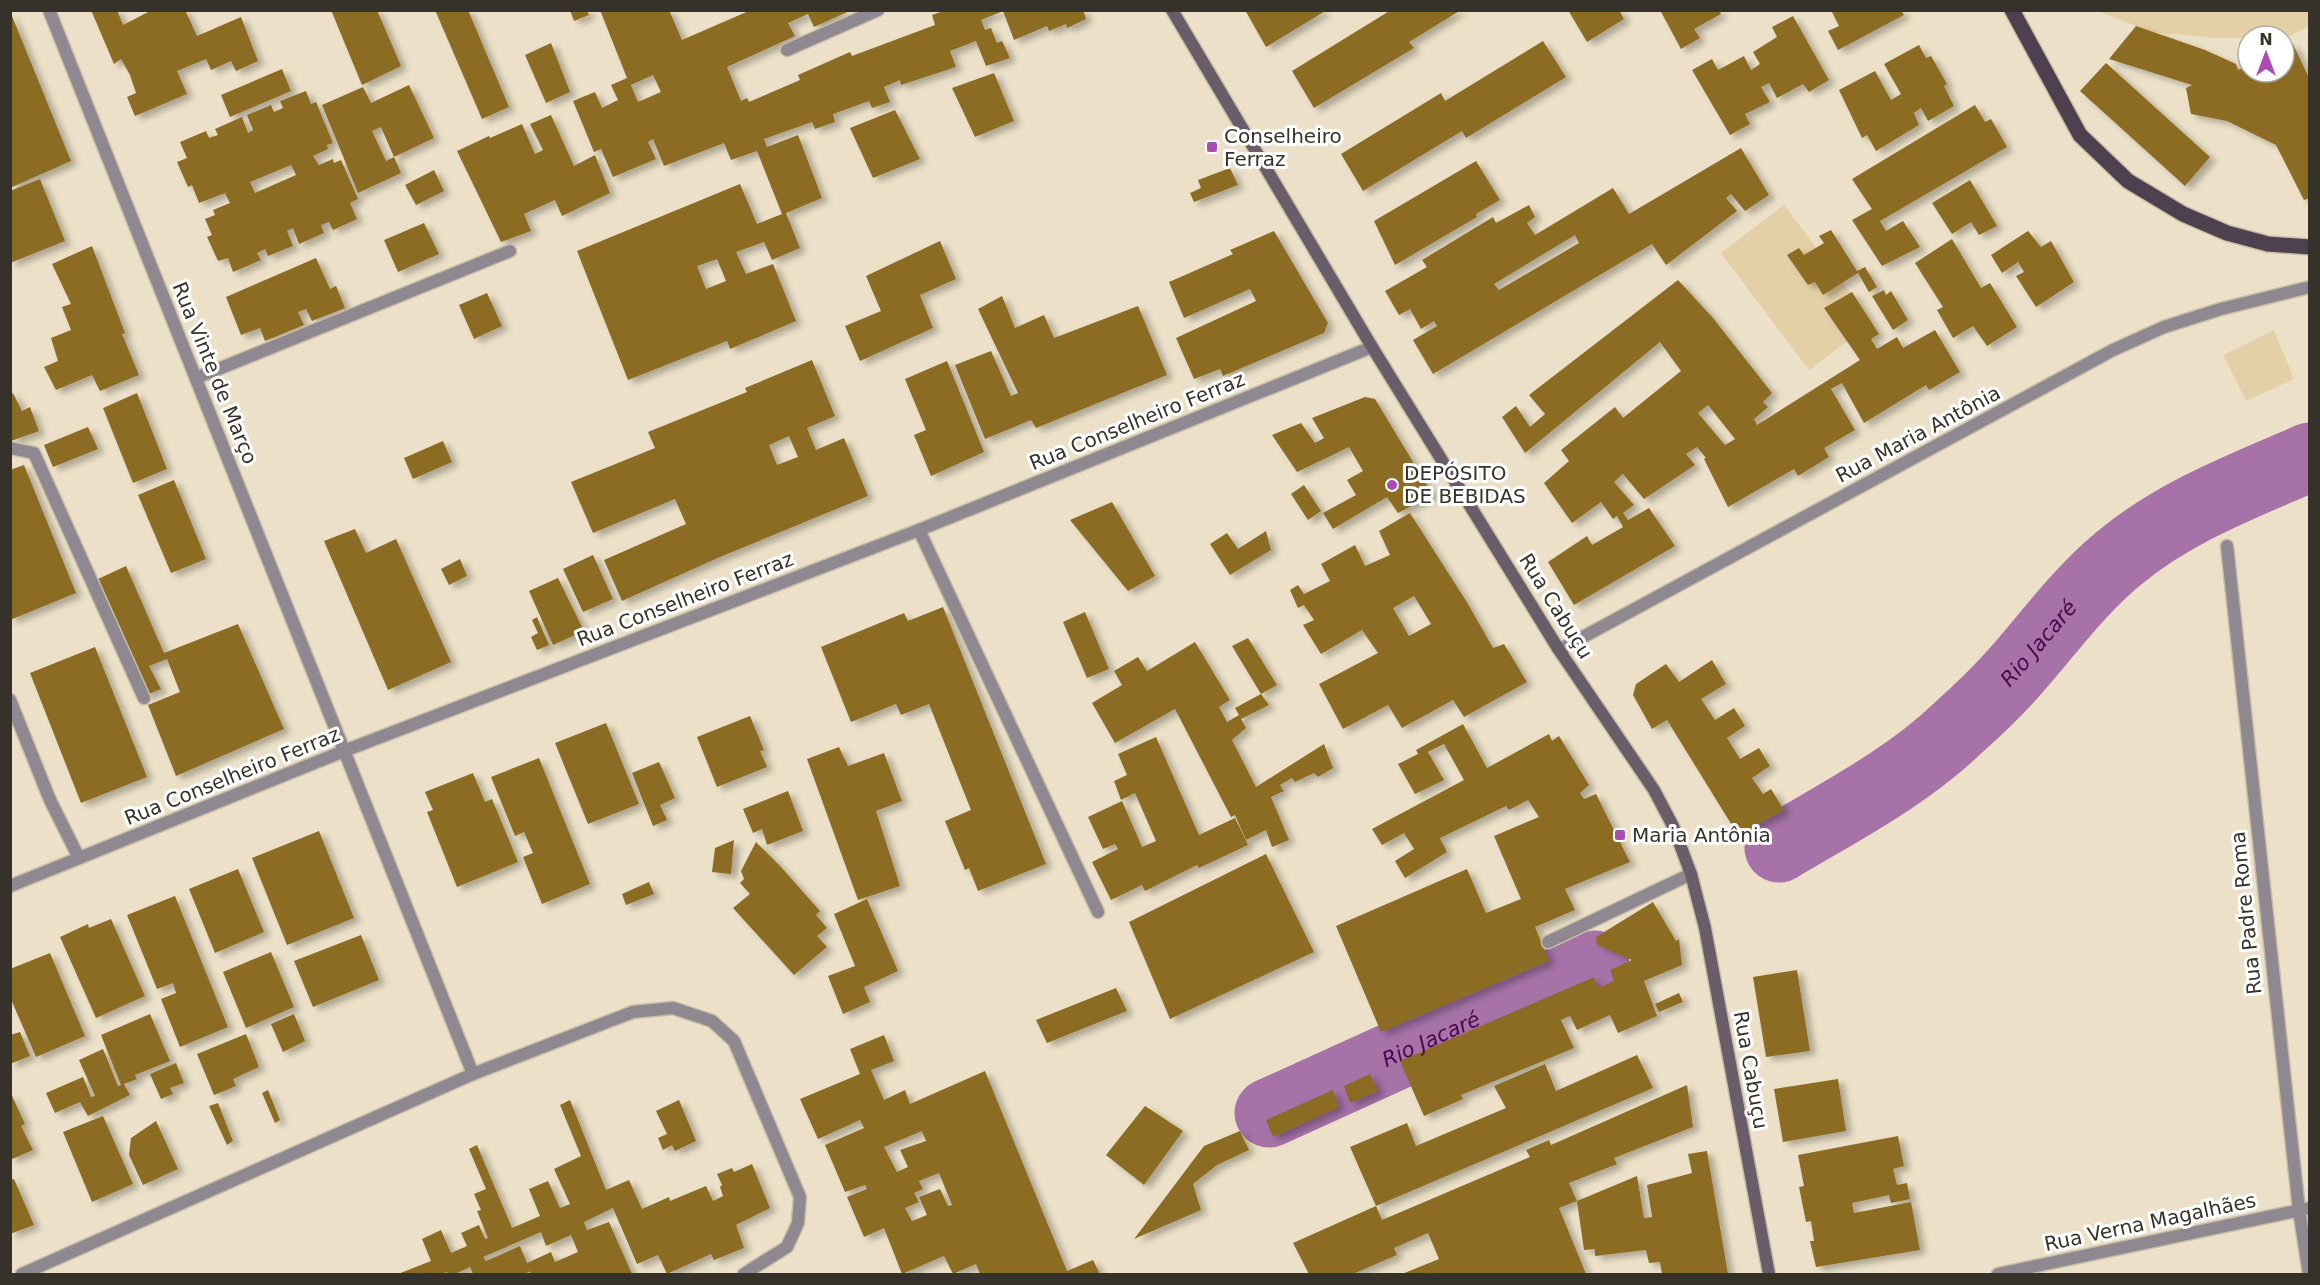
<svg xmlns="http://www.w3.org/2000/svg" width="2320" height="1285" font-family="'DejaVu Sans',sans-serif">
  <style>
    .green { fill: #e4d0a6 }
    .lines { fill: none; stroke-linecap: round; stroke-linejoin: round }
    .river { stroke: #a672a8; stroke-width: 69 }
    .building { fill: #8b6c22; fill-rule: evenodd; filter: url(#shadow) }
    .lane-casing { stroke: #c8bea8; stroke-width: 15 }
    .street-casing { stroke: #c8bea8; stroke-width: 15 }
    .secondary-casing { stroke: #c8bea8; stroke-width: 15 }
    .primary-casing { stroke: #c8bea8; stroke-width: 18 }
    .lane { stroke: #908890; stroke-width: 12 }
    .street { stroke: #908890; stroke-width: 12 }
    .secondary { stroke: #695d69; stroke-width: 12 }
    .primary { stroke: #4e404e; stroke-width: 15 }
    .poi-dot { fill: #ac4bb2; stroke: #fff; stroke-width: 2 }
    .labels { text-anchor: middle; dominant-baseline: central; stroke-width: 6; stroke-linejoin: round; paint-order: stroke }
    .poi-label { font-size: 20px; fill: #373229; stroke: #fff; text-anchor: start }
    .street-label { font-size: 20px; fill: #373229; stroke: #fff }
    .water-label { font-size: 21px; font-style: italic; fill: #49064d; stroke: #fff }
  </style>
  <defs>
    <filter id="shadow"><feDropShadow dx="6" dy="4" stdDeviation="3" flood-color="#0004"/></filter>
  </defs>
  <rect width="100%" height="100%" fill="#ece1c8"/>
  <g class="green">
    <path d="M2097,11h212v15l-21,11 -40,-1v2h-33l-63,-6z"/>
    <path d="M1784,205l89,117 -64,48 -88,-117z"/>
    <path d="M2274,330l20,49 -48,22 -23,-46z"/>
  </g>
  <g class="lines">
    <g class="river">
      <path id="s1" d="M1779,848c62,-37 127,-70 180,-121 18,-16 36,-33 52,-51 35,-39 66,-83 107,-117 56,-47 125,-73 192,-102"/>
      <path id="s2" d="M1269,1113l326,-148"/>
    </g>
  </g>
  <g class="building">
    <path d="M91,10h26l6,15 29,-15h33l12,26 44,-19 17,44 -22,10 -5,-10 -20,9 -5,-11 -29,12 10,23 -52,22 -8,-19 9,-4 -6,-18 -9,-16 -7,5z"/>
    <path d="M331,10h46l24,56 -39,19z"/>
    <path d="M435,10h33l41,97 -27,12z"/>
    <path d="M570,10h17l2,5 -15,6z"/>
    <path d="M600,10h69l13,30 69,-30h101l-38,17 -6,-13 -20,9 7,13 -68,31 14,34 6,-3 2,4 51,-22 -2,-5 52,-23 2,4 83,-31 -3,-10 14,-5h137l3,9 -19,9 -1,-4 -17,7 -2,-5 -33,14 -11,-29 -22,9 4,10 6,-2 6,15 5,-2 8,17 -24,8 -10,-25 -26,10 6,16 -55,18 -1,-5 -16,7 6,15 -18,6 -3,-7 -36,13 2,8 -20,7 -3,-7 -48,17 3,8 31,-12 24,63 -36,15 14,35 -28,12 -8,-18 -28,10 10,22 27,-10 23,57 -66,28 -3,-8 -99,39 -51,-129 163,-67 17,40 25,-10 -25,-63 -26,9 -7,-17 -60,23 -11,-27 -5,3 8,17 -43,18 -12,-28 -7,3 -21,-51 22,-9 7,16 16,-8 -7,-15 16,-7zM653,75l8,17 -23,10 -7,-17zM717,259l9,22 -20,8 -9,-23z"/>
    <path d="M1245,10h82l-61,37z"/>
    <path d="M1391,10h70l-52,32 5,6 -100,60 -22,-37z"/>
    <path d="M1568,10h51l5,9 -37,23z"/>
    <path d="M1660,10h59l2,4 -27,15 6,9 -19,11z"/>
    <path d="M1831,10h70l3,5 -66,35 -10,-19 11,-5z"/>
    <path d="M10,11l61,150 -61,27 1,-15z"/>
    <path d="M1793,16l36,64 -20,12 -6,-8 -26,14 -8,-15 -8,4 9,15 -25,12 5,10 -20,11 -38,-65 20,-11 6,11 26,-14 7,14 9,-6 -7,-12 24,-15 -5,-10z"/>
    <path d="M2136,26l69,24 31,14 2,6 10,-5v7h36v-24l9,-4 17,36v118l-6,2 -28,-55 -49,-24 -36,-7 -5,-26 6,-3 -83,-26z"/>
    <path d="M1543,41l23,36 -100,61 -4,-7 -99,60 -22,-37 100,-61 4,8z"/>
    <path d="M551,43l19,49 -24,11 -21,-48z"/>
    <path d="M1919,45l7,13 5,-2 16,28 -3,2 10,20 -26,15 -7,-13 -7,5 5,12 -43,26 -9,-16 -5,3 -23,-48 36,-19 16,29 10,-6 -17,-30z"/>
    <path d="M2106,63l104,94 -25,29 -105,-95z"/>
    <path d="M282,69l9,22 -61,26 -9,-22z"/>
    <path d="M994,73l20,48 -39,16 -23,-49z"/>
    <path d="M409,85l25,53 -40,19 7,16 -43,20 -36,-88 41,-18 8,16zM381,127l13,30 -8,4 -14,-30z"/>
    <path d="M306,91l5,13 5,-2 17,41 -6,2 1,4 -15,7 6,9 14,-6 1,4 7,-3 17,39 -8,4 7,16 -24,11 -4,-8 -8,3 3,8 -25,11 -6,-16 -6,3 6,15 -25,10 -3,-7 -8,4 4,7 -28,12 -5,-14 -10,3 -11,-24 5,-2 -7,-16 10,-4 -2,-5 17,-7 -5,-10 -26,10 -7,-18 -4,2 -11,-25 10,-4 -7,-16 26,-11 3,7 9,-3 -3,-6 27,-12 6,16 5,-3 -6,-15 24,-10 3,7 9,-4 -3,-7zM291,165l5,10 -41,18 -5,-11z"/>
    <path d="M1975,105l10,17 6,-3 16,28 -127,74 6,10 17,-10 17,26 -38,19 -30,-46 20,-11 -20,-30z"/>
    <path d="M895,110l25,49 -47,19 -23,-50z"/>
    <path d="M551,115l23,51 21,-11 15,38 -48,23 -7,-16 -31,14 7,17 -30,11 -44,-91 32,-15 1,2 32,-14 13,30 8,-4 -13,-26z"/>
    <path d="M1741,148l28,47 -24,16 -14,-17 -5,4 11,13 -71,54 -14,-21 -219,130 -20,-34 24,-14 -3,-5 -13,8 -11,-20 -11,6 -14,-24 42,-24 -5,-7 71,-43 3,6 33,-18 6,12 -8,6 8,12 78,-47 16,26zM1575,235l4,8 -80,47 -5,-6z"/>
    <path d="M1476,161l24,39 -24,14 1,3 -82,48 -21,-44z"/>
    <path d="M1230,168l8,17 -44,17 -4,-9 11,-5 -3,-8z"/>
    <path d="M434,170l10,21 -28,14 -11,-20z"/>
    <path d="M40,179l25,62 -55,22v-72z"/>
    <path d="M1970,180l27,46 -18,9 -8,-13 -19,12 -20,-31z"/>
    <path d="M424,223l15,31 -41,18 -14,-32z"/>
    <path d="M1831,230l26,41 8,-4 12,20 -8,5 -11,-19 -35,22 -8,-13 -7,3 -21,-30 12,-7 5,7 20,-12 -5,-7z"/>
    <path d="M1274,231l54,92 -4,10 -101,43 -3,-7 -26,10 -18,-41 80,-37 -6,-12 -66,29 -15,-36 64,-28 -3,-4z"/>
    <path d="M2028,231l13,16 10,-6 23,41 -38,25 -20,-31 8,-4 -6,-10 -16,11 -11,-18z"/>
    <path d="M1952,239l29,49 9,-5 27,44 -30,19 -14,-20 -20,12 -16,-28 6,-3 -28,-44z"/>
    <path d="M940,241l16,38 -36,16 13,33 -73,33 -15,-35 36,-15 -15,-35z"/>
    <path d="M92,246l33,87 -3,1 17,41 -39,16 -8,-16 -36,15 -12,-23 14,-6 -7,-23 20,-8 -9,-23 9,-3 -19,-40z"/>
    <path d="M316,258l14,31 6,-3 9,22 -33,13 -6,-12 -8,3 6,13 -39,16 -5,-13 -19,7 -15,-38z"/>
    <path d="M1678,280l35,38 59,75 -9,9 5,5 -14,12 3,6 103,-65 -36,-52 28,-16 27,42 -8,5 6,10 20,-12 6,11 32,-18 25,42 -31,18 -3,-5 -62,38 -22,-40 -11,6 24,41 -31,18 5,9 -31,19 -4,-7 -66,38 -24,-48 2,-1 -9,-11 -11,7 9,11 -51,34 -21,-25 -9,8 20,23 -11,8 5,7 21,-12 26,38 -101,59 -26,-43 39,-26 5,9 31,-18 -6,-11 -4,3 -12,-17 -29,21 -28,-40 25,-22 -8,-11 54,-43 8,11 58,-47 -21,-29 -135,111 -23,-36 14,-11 14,21 15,-13 -16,-19zM1708,405l27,34 -10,6 -27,-32z"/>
    <path d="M1884,290l2,5 5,-4 17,29 -15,10 -21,-34z"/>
    <path d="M487,293l15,33 -28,13 -15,-34z"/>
    <path d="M1002,296l13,32 29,-13 10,23 84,-32 29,69 -131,53 -5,-8 -46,19 -30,-74 36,-14 20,45 7,-3 -40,-84z"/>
    <path d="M812,360l23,56 -28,12 9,22 28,-12 24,58 -148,61 -98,44 -18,-41 82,-36 -11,-25 -82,34 -22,-51 84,-34 -7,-16 99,-40 -2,-4zM789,436l9,21 -21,8 -8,-20z"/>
    <path d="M947,361l37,91 -53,24 -17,-41 12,-5 -21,-51z"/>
    <path d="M13,393l9,18 8,-4 9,24 -28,10 -1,-47z"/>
    <path d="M137,393l30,76 -34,14 -30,-75z"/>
    <path d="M1365,397l10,2 58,96 -35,18 -11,-16 -54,32 -10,-16 33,-18 -9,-15 16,-9 -14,-24 -52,25 -25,-37 29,-12 14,20 9,-5 -12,-20z"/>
    <path d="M88,427l10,22 -45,18 -9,-22z"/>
    <path d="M443,441l9,21 -39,17 -9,-21z"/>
    <path d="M24,465l52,128 -66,27v-150z"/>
    <path d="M174,480l32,79 -35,14 -33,-78z"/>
    <path d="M1304,485l17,26 -13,9 -17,-26z"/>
    <path d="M1112,502l43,74 -27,15 -58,-71z"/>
    <path d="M1410,513l58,91 25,44 11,-4 23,38 -63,35 -11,-17 -51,28 -14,-23 -45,24 -24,-45 59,-31 -16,-23 -41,24 -18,-29 11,-5 -10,-15 -6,3 -8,-18 8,-5 6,9 26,-13 -9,-17 34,-19 10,21 25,-11 -11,-24zM1414,596l17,28 -22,12 -16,-28z"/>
    <path d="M355,529l11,24 30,-14 55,123 -63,28 -64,-149z"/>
    <path d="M1266,531l5,19 -41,25 -20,-31 17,-11 11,16z"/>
    <path d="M593,555l20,44 -30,13 -20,-43z"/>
    <path d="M460,559l7,17 -18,9 -8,-16z"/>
    <path d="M126,566l38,87 74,-29 46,105 -108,47 -28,-71 32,-13 -13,-33 -18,7 12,23 -17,7 -46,-117z"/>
    <path d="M558,578l26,53 -31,14 -24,-54z"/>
    <path d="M943,607l103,257 -68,27 -9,-23 -4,2 -20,-49 26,-11 -42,-106 -28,11 -5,-11 -45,18 -30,-75 83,-34 4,8z"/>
    <path d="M1085,612l24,57 -22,9 -24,-56z"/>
    <path d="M537,617l12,28 -12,5 -6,-13 7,-4 -6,-13z"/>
    <path d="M1248,638l29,47 -16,9 -29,-48z"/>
    <path d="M1195,642l35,58 -11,7 8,15 12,-7 -4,-7 26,-14 8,11 -28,14 5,9 -14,12 24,47 68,-43 9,24 -15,9 -4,-4 -19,9 -3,-4 -12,7 4,6 -13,6 18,43 -17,7 -6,-17 -20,10 -11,-25 -4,2 -56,-108 -60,34 -23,-40 30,-18 -8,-14 24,-14 9,14z"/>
    <path d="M95,647l52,130 -66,26 -51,-130z"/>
    <path d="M1712,660l14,24 -25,15 14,21 19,-12 11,18 -18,12 13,21 19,-11 11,18 -18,12 11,16 8,-5 13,21 -46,25 -71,-115 -15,9 -19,-34 3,-11 30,-20 13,18z"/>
    <path d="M750,716l14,34 -4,1 7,16 -50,20 -20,-50z"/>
    <path d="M606,723l33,81 -51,20 -33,-81z"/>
    <path d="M1463,724l24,44 62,-34 3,7 7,-5 30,49 -9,8 4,6 12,-5 34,68 -65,27 10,21 -40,17 14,34 -168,71 -45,-106 131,-57 19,44 35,-14 -27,-63 45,-19 -11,-17 -19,10 -3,-4 -66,32 7,14 -42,26 -10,-17 19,-12 -10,-16 -22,12 -10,-16 92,-49 -20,-36 -16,8 16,28 -29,14 -17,-30 20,-10 -2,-4z"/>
    <path d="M1156,737l43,98 36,-17 13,27 -49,23 -2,-3 -52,26 -3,-6 -31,15 -19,-38 26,-13 -3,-5 -12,5 -15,-32 34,-16 20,46 14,-6 -21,-48 -14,7 -7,-19 13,-6 -9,-21z"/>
    <path d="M839,747l9,19 36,-13 18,48 -26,10 24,75 -42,14 -51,-141z"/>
    <path d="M539,758l51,126 -48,20 -19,-47 10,-4 -9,-21 -9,4 -24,-59z"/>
    <path d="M659,762l16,36 -15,7 7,15 -14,6 -21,-53z"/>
    <path d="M473,773l12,29 7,-3 26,63 -61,25 -30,-75 6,-2 -8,-18z"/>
    <path d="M788,791l15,40 -36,14 -5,-16 -9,4 -10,-24z"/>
    <path d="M319,831l35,87 -67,27 -35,-87z"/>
    <path d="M734,840l-3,34 -19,-2 3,-24z"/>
    <path d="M756,842l25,25 39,44 -4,4 11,13 -10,8 10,11 -33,28 -61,-67 17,-14 -10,-11 4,-4 -3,-8z"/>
    <path d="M1266,854l48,98 -144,67 -41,-97z"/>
    <path d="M238,869l26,63 -49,21 -26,-64z"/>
    <path d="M649,882l5,12 -28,11 -4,-11z"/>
    <path d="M175,896l53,131 -48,20 -19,-48 15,-6 -3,-10 -16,6 -30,-74z"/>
    <path d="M867,899l31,72 -34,16 6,15 -27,12 -15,-38 27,-10 -21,-52z"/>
    <path d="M1653,902l23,39 3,-2 3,26 -38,16 13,35 -39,17 -8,-18 -33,15 -7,-14 -9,4 13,28 -113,47 2,4 -39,17 -24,-55 194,-84 4,11 16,-7 -4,-11 22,-10 -35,-15 -1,-8z"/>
    <path d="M111,919l34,77 -49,22 -36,-81 28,-13 1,4z"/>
    <path d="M361,935l18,45 -66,27 -19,-46z"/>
    <path d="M271,952l23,55 -48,21 -23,-56z"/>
    <path d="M50,953l35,83 -49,21 -26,-60v-28z"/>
    <path d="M1797,970l13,81 -44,6 -13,-80z"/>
    <path d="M1116,988l11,23 -80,32 -11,-23z"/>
    <path d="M1679,993l4,9 -24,10 -4,-8z"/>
    <path d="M150,1014l20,47 -35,14 2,4 -13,5 6,11 -42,21 -8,-14 -25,11 -9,-20 37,-16 8,20 4,-1 -16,-36 24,-11 15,37 3,-1 -20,-50z"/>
    <path d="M294,1014l11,27 -22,11 -12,-28z"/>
    <path d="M20,1032l10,24 -20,8v-29z"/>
    <path d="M246,1034l13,33 -26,12 3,7 -22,9 -17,-41z"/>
    <path d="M884,1035l10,26 -23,9 13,30 21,-10 5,14 75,-33 82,200 26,-11 7,14h-120l-4,-10 -23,10 -9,-18 -42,18 -18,-46 -20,9 -17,-40 20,-8 -2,-4 -20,7 -20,-47 39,-17 -4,-8 -42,19 -18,-40 60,-25 -10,-25zM922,1131l4,10 -26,9 8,17 -11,5 -13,-25zM939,1173l13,32 -4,1 -8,-17 -21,8 8,18 -15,6 -7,-13 14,-6 -5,-9 9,-4 -4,-8z"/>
    <path d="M1637,1055l16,33 -277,118 -26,-59 57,-24 9,23 90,-38 -12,-22 51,-22 11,27z"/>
    <path d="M176,1063l8,20 -14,5 3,6 -12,5 -11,-25z"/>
    <path d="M1370,1074l8,17 -28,12 -6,-17z"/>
    <path d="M1838,1079l8,52 -63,11 -9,-53z"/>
    <path d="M1687,1085l6,42 -79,31 3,6 -48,19 8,18 -18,7 27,66h-184l37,-15 -11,-26 -34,15 3,7 -44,19h-44l-16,-31 83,-37 6,14 148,-63 -4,-7 23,-10 2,5z"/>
    <path d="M268,1090l12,30 -5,3 -13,-30z"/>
    <path d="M1333,1090l6,17 -66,30 -7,-17z"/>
    <path d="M10,1091l15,33 -4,2 12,24 -23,10z"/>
    <path d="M570,1100l36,90 23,-10 13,29 27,-12 1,4 36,-15 7,15 10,-5 -3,-9 2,-2 -5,-11 15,-6 2,4 18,-8 18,44 -34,17 8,23 -30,12 -3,-6 -44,20 -9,-19 -21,9 -24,-56 -29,14 3,8 22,-8 23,52h-101l-1,-3 -5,3h-52l-3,-7 -15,7h-7l-1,-2 -6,2h-43l33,-13 -9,-22 19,-9 10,23 16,-7 -6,-13 18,-8 6,14 3,-1 -11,-27 4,-1 -7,-16 12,-5 -17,-40 8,-4 35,83 28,-12 -11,-27 19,-8 12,27 10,-4 -16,-35 27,-13 -21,-51zM541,1232l5,14 25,-11 7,17 -23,10 -4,-10 -24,11 -7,-17 -34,15 -3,-4z"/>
    <path d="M679,1100l17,41 -21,10 -3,-6 -9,5 -5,-12 9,-4 -11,-23z"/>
    <path d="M218,1103l15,38 -6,4 -18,-39z"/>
    <path d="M1145,1106l38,25 -39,54 -38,-30z"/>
    <path d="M103,1116l30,68 -41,18 -29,-70z"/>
    <path d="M156,1121l22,48 -35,16 -14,-30 2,-17z"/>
    <path d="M1240,1131l9,19 -32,15 -24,19 8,26 -67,29 70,-93z"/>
    <path d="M1898,1136l6,30 -11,3 4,16 10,-2 3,16 -19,4 -2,-8 -37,8 2,10 57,-11 9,48 -104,17 -6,-26h4l-3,-20 -5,1 -7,-35 5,-1 -6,-31z"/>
    <path d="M1707,1151l21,123h-66l-2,-12 -11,1 -3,-13 -51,6v-7l-11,1 -7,-49 60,-25 7,42 8,-1 -5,-32 45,-12 -4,-19z"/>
    <path d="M14,1179l20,46 -24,9v-54z"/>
  </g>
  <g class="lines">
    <defs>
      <g id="lane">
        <path d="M10,448l24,5 110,245"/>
        <path d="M919,530l179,382"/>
        <path d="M10,700l40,100 29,58"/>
        <path d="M1548,942l143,-68"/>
      </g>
      <g id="street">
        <path d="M49,10l424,1064"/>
        <path d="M787,50l91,-40"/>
        <path d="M196,378l314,-127"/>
        <path d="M2227,546l72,664 10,64"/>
        <path d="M1559,650l554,-300 51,-23 57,-18 89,-22"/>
        <path d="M10,886l334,-135 575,-221 453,-183"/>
        <path d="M22,1274l451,-200 160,-62 40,-4 39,13 22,20 66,156 -2,26 -11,24 -43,27"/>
        <path d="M1998,1274l312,-66"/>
      </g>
      <path id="secondary" d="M1172,10l200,337 187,303 95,140 19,36 18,48 14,54 64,346"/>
      <path id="primary" d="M2012,10l68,125 48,46 55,33 44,19 41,11 42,3"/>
    </defs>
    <use href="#lane" class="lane-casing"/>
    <use href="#street" class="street-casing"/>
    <use href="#secondary" class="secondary-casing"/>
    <use href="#primary" class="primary-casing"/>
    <use href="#lane" class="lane"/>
    <use href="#street" class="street"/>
    <use href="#secondary" class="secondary"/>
    <use href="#primary" class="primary"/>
  </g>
  <g class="poi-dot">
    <rect x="1206" y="141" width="12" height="12" rx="3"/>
    <circle cx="1392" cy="485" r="6"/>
    <rect x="1614" y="829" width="12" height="12" rx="3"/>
  </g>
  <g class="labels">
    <g class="poi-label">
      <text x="1224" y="136">Conselheiro<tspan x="1224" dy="23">Ferraz</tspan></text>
      <text x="1404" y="473">DEPÓSITO<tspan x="1404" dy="23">DE BEBIDAS</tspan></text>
      <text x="1632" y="835">Maria Antônia</text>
    </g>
    <g class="street-label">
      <text transform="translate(215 373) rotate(68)">Rua Vinte de Março</text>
      <text transform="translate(1137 421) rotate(-22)">Rua Conselheiro Ferraz</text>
      <text transform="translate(1918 434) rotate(-28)">Rua Maria Antônia</text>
      <text transform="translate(685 599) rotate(-21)">Rua Conselheiro Ferraz</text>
      <text transform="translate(1556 606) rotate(58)">Rua Cabuçu</text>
      <text transform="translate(232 776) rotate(-22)">Rua Conselheiro Ferraz</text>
      <text transform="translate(2246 913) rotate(-96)">Rua Padre Roma</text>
      <text transform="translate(1751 1070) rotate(80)">Rua Cabuçu</text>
      <text transform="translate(2150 1222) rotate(-12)">Rua Verna Magalhães</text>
    </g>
    <g class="water-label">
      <text stroke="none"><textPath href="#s1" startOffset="333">Rio Jacaré</textPath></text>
      <text stroke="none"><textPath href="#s2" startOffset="178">Rio Jacaré</textPath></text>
    </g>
  </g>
  <rect width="2320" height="1285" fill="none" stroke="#373229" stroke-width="24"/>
  <g transform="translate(2266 54)"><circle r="28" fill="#ffffff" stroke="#afada9" stroke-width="1.5"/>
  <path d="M0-4.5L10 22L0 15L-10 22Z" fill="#ac4bb2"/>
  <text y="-9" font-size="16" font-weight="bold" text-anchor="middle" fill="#373229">N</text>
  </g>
</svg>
